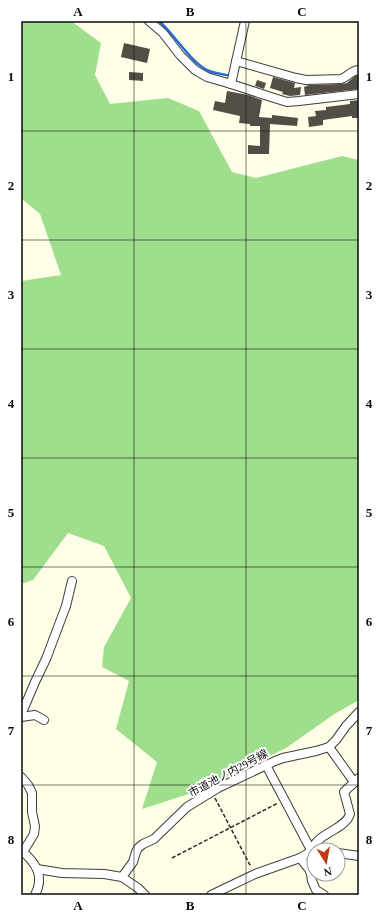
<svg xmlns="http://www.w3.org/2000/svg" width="380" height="916" font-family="'Times New Roman','Noto Sans JP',serif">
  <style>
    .forest { fill: #9fde8c }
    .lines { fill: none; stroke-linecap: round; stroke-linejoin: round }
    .stream { stroke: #276bd9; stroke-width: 2.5 }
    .building { fill: #534e45 }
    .minor-casing { stroke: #3d3d3d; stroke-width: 10 }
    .path { stroke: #2c2c2c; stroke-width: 1.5; stroke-dasharray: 4 2; stroke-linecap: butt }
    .minor { stroke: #fff; stroke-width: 8 }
    .grid { fill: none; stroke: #0a0a0a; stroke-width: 1; stroke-opacity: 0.55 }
    .labels { text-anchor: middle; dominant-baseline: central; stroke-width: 4; stroke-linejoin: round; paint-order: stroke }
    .street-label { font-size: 11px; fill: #0a0a0a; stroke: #fff }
    .neatline { fill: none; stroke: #0a0a0a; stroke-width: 1.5 }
    .grid-label { font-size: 13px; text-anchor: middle; font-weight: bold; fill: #0a0a0a }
  </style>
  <rect width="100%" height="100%" fill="#ffffe7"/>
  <path class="forest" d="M21,21h50l30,22 -6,32 15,29 58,-6 31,13 33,61 24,6 86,-22 17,4v540l-26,15 -47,33 -88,43 -56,18 15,-47 -41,-33 13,-48 -27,-14 2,-20 27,-49 -27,-52 -36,-13 -35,47 -12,4v-303l40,-6 -21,-61 -19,-16z"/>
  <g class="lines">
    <path class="stream" d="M159,21c15,13 33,43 50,50 5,2 12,3 18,4"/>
  </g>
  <g class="building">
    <path d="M124,43l26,6 -3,14 -26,-6z"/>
    <path d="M129,72l14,1v8l-14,-1z"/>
    <path d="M355,76h4v13l-54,6 -1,-8 5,-2 32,-1 6,-1z"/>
    <path d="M273,77l22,6 -1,5 7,-1 -1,8 -10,1 -8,-2 1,-2 -13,-4z"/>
    <path d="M257,80l9,3 -2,6 -9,-3z"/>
    <path d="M227,91l21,4 14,5 -3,17 13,1v-3l26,3 -1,8 -27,-2 -1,30h-21v-9l12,1v-20h-10v-2l-11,-1 1,-7 -27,-6 2,-9 10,2z"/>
    <path d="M359,100v18h-7v-2l-29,4v5l-14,2 -1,-10 8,-1 -1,-5 11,-1v-3l24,-3v-3z"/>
  </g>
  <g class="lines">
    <defs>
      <g id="minor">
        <path d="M149,21l14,12 17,22 15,15 12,7 24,7 40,13 16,5 12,-1 60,-7"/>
        <path d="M236,61l60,17 10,2 35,-1c9,-3 8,-8 18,-9"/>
        <path d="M231,84l14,-63"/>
        <path d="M21,715l14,-33 11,-23 20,-53 6,-25"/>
        <path d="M21,717l14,-2 9,5"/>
        <path d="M329,747l25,35"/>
        <path d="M266,765l45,85c3,-5 6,-9 10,-12 9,-7 26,-13 29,-24l-6,-22 15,-14"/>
        <path d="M21,777l7,8 4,8v19l3,14 -1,8 -11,18"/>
        <path d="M21,850c15,13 24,26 14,45"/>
        <path d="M314,851l-3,-1 -4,4 -7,4 9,11 2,5 1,7 4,9 8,5"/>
        <path d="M338,853l21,3"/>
        <path d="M37,869l25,4 42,1 18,3 16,11 7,7"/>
        <path d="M122,877l11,-15 3,-10 2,-4 5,-4 11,-5 33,-32 13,-8 18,-11 57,-27 8,-3 33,-7 13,-4 7,-7 10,-14 13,-14"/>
        <path d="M211,895l44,-21 45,-16"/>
      </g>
    </defs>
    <use href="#minor" class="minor-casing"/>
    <g class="path">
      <path d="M215,798l36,69"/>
      <path d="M172,858l106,-55"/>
    </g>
    <use href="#minor" class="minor"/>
  </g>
  <path class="grid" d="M134,21v874M246,21v874M21,131h338M21,240h338M21,349h338M21,458h338M21,567h338M21,676h338M21,785h338"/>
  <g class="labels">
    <g class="street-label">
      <text transform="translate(228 773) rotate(-28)">市道池ノ内29号線</text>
    </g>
  </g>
  <rect width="380" height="916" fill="none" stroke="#ffffff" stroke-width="44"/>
  <g transform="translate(326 862) rotate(169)"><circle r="19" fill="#ffffff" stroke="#9d9d9d"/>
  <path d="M0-3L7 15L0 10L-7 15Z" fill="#c43517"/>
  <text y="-6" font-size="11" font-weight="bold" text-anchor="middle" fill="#0a0a0a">N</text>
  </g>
  <rect x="22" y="22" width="336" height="872" class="neatline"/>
  <g class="grid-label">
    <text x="78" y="16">A</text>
    <text x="190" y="16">B</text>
    <text x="302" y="16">C</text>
    <text x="11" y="81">1</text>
    <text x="369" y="81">1</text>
    <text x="11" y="190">2</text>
    <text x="369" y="190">2</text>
    <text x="11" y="299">3</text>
    <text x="369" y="299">3</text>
    <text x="11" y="408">4</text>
    <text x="369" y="408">4</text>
    <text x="11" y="517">5</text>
    <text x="369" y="517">5</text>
    <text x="11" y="626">6</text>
    <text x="369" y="626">6</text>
    <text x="11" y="735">7</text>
    <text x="369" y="735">7</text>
    <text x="11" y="844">8</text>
    <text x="369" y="844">8</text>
    <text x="78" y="910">A</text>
    <text x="190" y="910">B</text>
    <text x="302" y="910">C</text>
  </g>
</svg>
